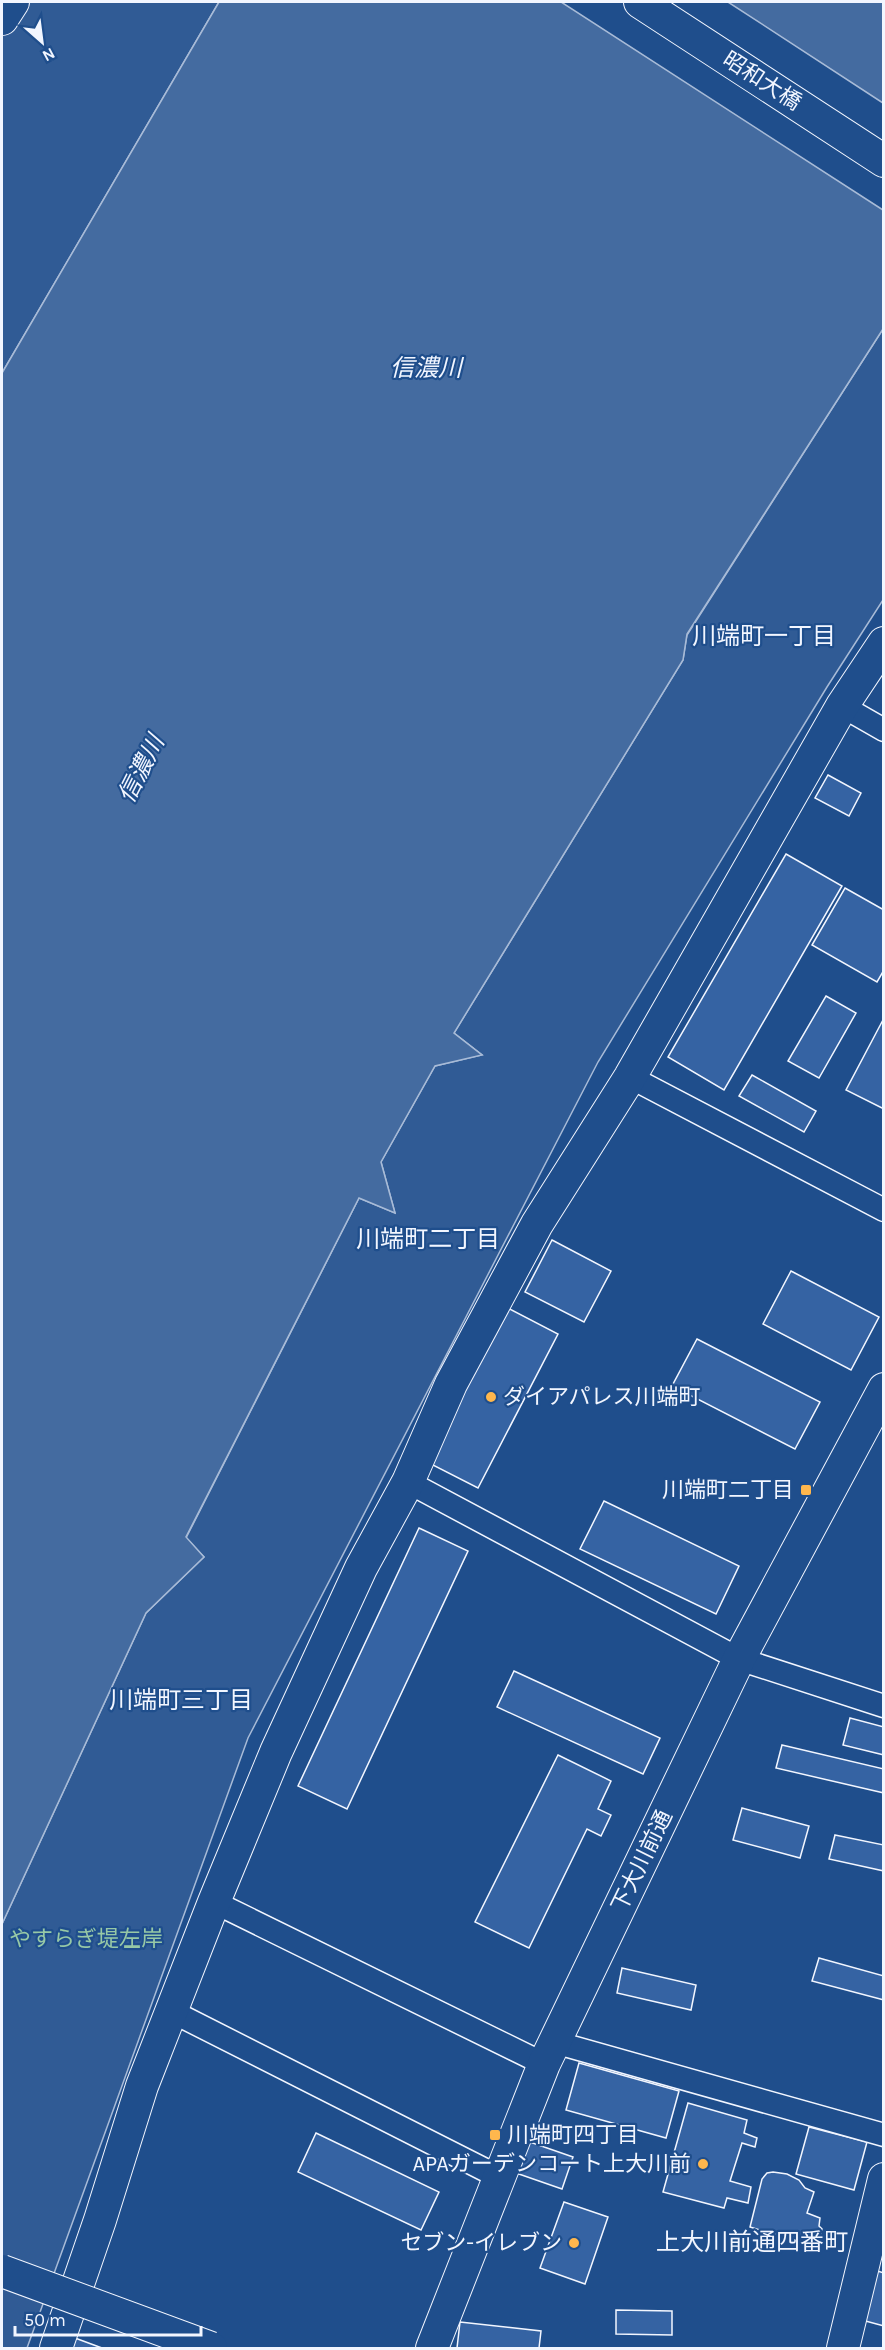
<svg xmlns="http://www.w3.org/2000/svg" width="885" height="2350" font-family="Karla,'Noto Sans JP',sans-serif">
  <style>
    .green { fill: #305b95; stroke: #a8bbd7; stroke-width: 1.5 }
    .water { fill: #446ba0; stroke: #a8bbd7; stroke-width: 1.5 }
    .pier { fill: #1f4e8c; stroke: #a8bbd7; stroke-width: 1.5 }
    .building { fill: #3563a3; stroke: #f2f6ff; stroke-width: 1.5 }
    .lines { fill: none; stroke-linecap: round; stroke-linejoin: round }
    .street-casing { stroke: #f2f6ff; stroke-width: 25 }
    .secondary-casing { stroke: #f2f6ff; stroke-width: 34 }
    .street { stroke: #1f4e8c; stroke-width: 22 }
    .secondary { stroke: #1f4e8c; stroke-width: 32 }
    .secondary-bridge-casing { stroke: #f2f6ff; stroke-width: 34; stroke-linecap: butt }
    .secondary-bridge { stroke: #1f4e8c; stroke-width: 32 }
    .poi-dot { fill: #ffb74d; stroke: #1f4e8c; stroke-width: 2 }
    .labels { text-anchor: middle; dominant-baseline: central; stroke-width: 4.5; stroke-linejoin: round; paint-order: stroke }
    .street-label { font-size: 22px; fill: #f2f6ff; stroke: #1f4e8c }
    .poi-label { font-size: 22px; fill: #f2f6ff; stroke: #1f4e8c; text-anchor: end }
    .park-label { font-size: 22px; fill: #97c8a6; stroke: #1f4e8c }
    .water-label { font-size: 24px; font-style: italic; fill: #f2f6ff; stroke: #1f4e8c }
    .neighbourhood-label { font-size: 24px; fill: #f2f6ff; stroke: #1f4e8c }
  </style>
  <rect width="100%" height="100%" fill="#1f4e8c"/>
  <g class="green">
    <path d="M18,2h201l-217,371v-343z"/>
    <path d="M883,329v271l-56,87 -229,375 -350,676 -221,610h-25v-424l144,-311 58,-56 -18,-19 173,-340 36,15 -14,-51 54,-96 47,-11 -28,-22 229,-373 4,-25z"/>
  </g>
  <path class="water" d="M219,2h664v327l-196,305 -4,26 -229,373 28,22 -47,11 -54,96 14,51 -36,-15 -173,339 18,20 -58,56 -144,311v-1551z"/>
  <path class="pier" d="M561,2h167l155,101v107z"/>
  <g class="building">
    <path d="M828,775l33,18 -12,23 -34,-18z"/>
    <path d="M786,854l56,32 -118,204 -56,-33z"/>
    <path d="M845,888l39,22v60l-7,12 -65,-37z"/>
    <path d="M826,996l30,17 -37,65 -31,-17z"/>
    <path d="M884,1018v91l-38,-19z"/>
    <path d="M752,1075l64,36 -12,21 -65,-36z"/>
    <path d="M552,1240l59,31 -27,51 -59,-30z"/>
    <path d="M791,1271l88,46 -28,53 -88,-46z"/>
    <path d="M504,1306l54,28 -80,154 -55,-28z"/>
    <path d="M697,1339l123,63 -25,47 -123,-63z"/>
    <path d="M604,1501l135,65 -23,48 -136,-65z"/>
    <path d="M419,1528l49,23 -121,258 -49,-23z"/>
    <path d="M514,1671l146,67 -17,36 -146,-67z"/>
    <path d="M850,1718l34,9v28l-41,-10z"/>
    <path d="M782,1745l102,24v24l-108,-25z"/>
    <path d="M558,1755l53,26 -13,28 13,6 -10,21 -14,-7 -58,119 -54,-26z"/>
    <path d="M742,1808l67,18 -9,32 -67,-18z"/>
    <path d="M835,1835l49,10v26l-55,-12z"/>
    <path d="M819,1958l65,18v24l-72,-19z"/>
    <path d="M622,1968l74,17 -5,25 -74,-17z"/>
    <path d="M579,2063l100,28 -13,47 -100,-28z"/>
    <path d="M688,2103l59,17 -3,13 13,5 -2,9 -13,-4 -12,38 21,6 -3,16 -21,-5 -3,10 -61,-16z"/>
    <path d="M809,2127l58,15 -13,48 -58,-16z"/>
    <path d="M316,2133l123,59 -18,38 -123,-58z"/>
    <path d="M527,2141l46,16 -11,32 -46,-16z"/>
    <path d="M773,2172l14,2 12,6 6,8 9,4 -7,21 13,5 -1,8 3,3 -3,9 -4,-1 -2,9 -63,-19 12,-48 5,-6z"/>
    <path d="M564,2202l44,15 -23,67 -45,-16z"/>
    <path d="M871,2269l13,4v53l-26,-7z"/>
    <path d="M616,2310l56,1v24l-56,-1z"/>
    <path d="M460,2322l81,9 -2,17h-82z"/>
    <path d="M75,2338l27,10h-31z"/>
  </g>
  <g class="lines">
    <defs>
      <g id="street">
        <path d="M842,706l42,24"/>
        <path d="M630,1077l254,133"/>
        <path d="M408,1482l331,177 145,47"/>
        <path d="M214,1902l330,162"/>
        <path d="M171,2011l328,166"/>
        <path d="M554,2042l330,93"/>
      </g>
      <g id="secondary">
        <path d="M640,2l244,159"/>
        <path d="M2,19l11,-17"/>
        <path d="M56,2348l44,-128 42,-134 72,-184 62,-150 85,-184 47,-86 43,-98 86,-160 93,-147 212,-371 42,-63"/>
        <path d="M432,2348l112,-284 195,-405 145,-270"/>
        <path d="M843,2348l41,-169"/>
      </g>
    </defs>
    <use href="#street" class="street-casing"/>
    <use href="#secondary" class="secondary-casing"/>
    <use href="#street" class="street"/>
    <use href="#secondary" class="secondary"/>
    <defs>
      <path id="secondary-bridge" d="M2,2271l209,77"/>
    </defs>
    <use href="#secondary-bridge" class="secondary-bridge-casing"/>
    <use href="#secondary-bridge" class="secondary-bridge"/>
  </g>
  <g class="poi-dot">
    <circle cx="491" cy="1397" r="6"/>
    <rect x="800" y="1484" width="12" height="12" rx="3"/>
    <rect x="489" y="2129" width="12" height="12" rx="3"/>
    <circle cx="703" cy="2164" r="6"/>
    <circle cx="574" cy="2243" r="6"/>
  </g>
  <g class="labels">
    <g class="street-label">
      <text transform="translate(762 81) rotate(33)">昭和大橋</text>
      <text transform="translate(642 1861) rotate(-64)">下大川前通</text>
    </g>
    <g class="poi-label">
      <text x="503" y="1397" text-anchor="start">ダイアパレス川端町</text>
      <text x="794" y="1490">川端町二丁目</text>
      <text x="507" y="2135" text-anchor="start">川端町四丁目</text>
      <text x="691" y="2164">APAガーデンコート上大川前</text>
      <text x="562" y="2243">セブン-イレブン</text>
    </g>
    <g class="park-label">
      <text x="86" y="1939">やすらぎ堤左岸</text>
    </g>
    <g class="water-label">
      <text x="426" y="368">信濃川</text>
      <text transform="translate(141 769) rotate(-63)">信濃川</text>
    </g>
    <g class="neighbourhood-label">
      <text x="764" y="636">川端町一丁目</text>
      <text x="428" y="1239">川端町二丁目</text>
      <text x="181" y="1700">川端町三丁目</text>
      <text x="752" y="2242">上大川前通四番町</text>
    </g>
  </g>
  <rect width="885" height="2350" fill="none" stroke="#f2f6ff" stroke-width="6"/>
  <g transform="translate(42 42) rotate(152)" stroke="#1f4e8c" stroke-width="4.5" paint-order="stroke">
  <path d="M0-4.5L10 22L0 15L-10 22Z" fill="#f2f6ff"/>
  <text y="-9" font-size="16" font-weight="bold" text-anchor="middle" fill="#f2f6ff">N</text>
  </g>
  <path d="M15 2326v9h186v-9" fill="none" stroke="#f2f6ff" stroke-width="3"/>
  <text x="24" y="2326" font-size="18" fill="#f2f6ff" stroke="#1f4e8c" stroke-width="4.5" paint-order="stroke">50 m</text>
</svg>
